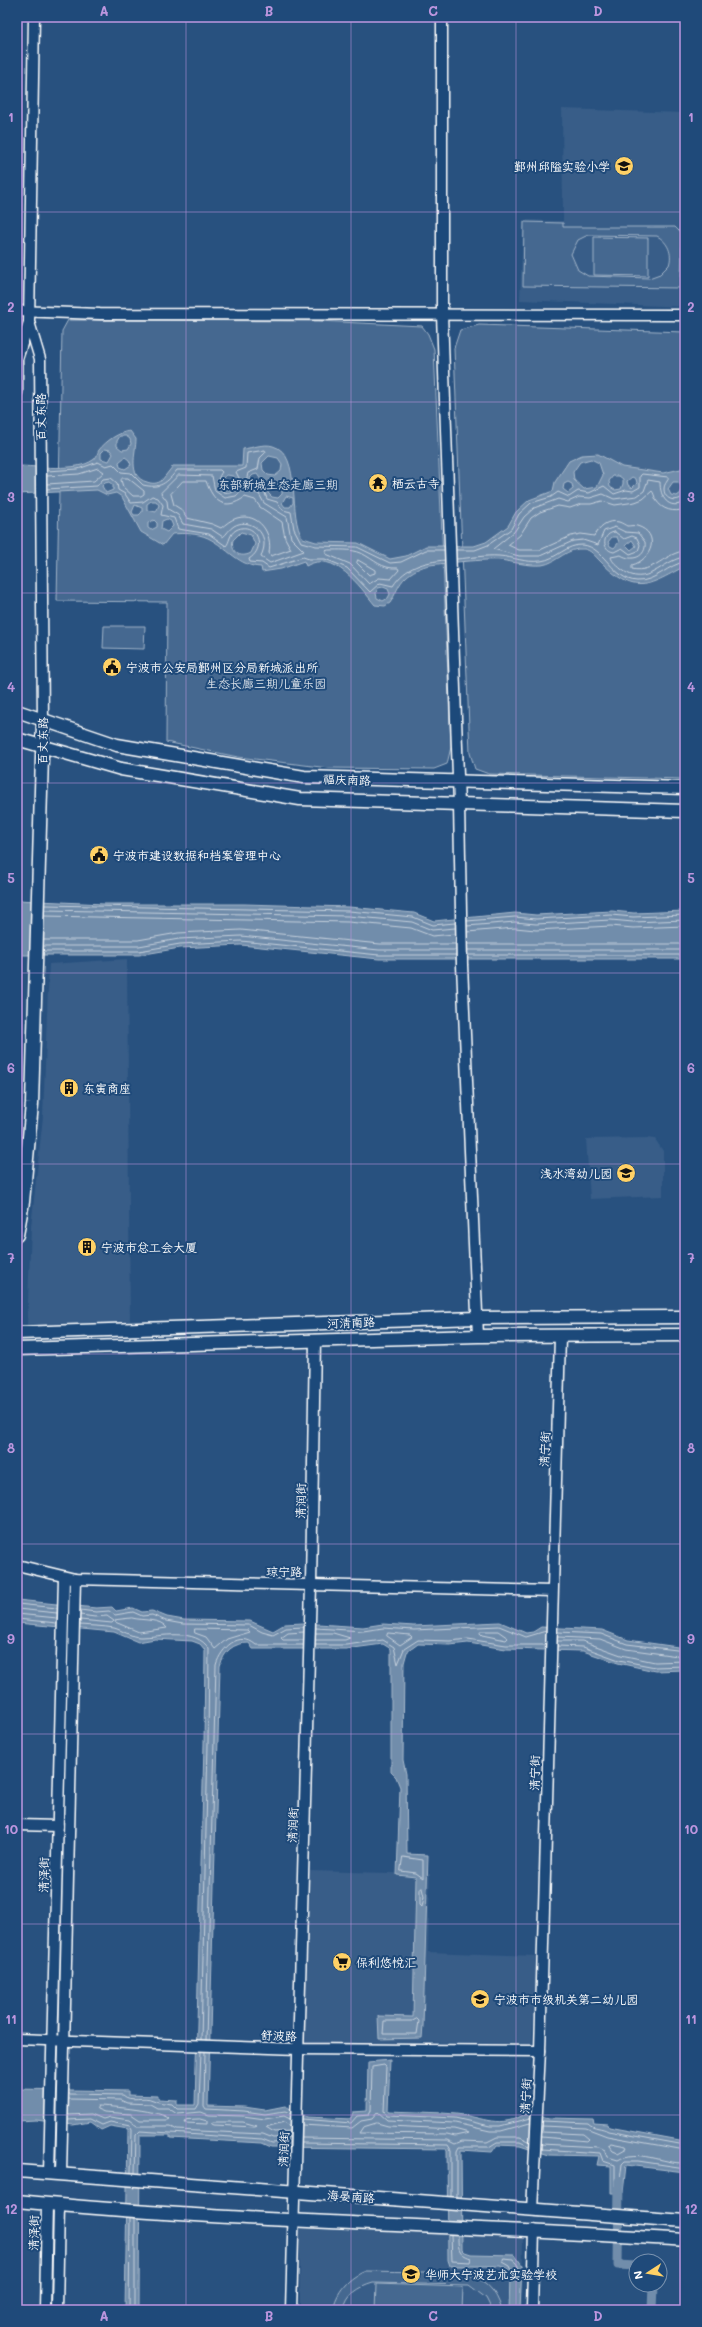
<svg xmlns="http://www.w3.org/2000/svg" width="702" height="2327" font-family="Mali,'LXGW WenKai TC',sans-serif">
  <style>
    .built { fill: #375d88 }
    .green { fill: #446890; stroke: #a2b4c8; fill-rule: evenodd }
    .water { fill: #718dab; stroke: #aabbcd; fill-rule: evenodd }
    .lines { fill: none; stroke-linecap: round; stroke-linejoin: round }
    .shore { stroke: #c6d1dd; stroke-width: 1 }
    .canal { stroke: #718dab; stroke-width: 9 }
    .minor-casing { stroke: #fff; stroke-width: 13 }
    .major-casing { stroke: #fff; stroke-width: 15 }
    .minor { stroke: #1f4a7a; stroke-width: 10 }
    .major { stroke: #1f4a7a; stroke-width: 12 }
    .grid { fill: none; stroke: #bd96df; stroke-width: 1; stroke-opacity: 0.55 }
    .labels { text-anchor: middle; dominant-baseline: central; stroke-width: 4; stroke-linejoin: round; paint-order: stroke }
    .poi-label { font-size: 12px; fill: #fff; stroke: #1f4a7a; text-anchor: start }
    .street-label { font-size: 12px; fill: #fff; stroke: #1f4a7a }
    .park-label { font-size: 12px; fill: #dae1e9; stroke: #1f4a7a }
    .neatline { fill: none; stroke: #bd96df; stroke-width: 1.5 }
    .grid-label { font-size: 13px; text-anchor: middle; font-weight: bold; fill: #bd96df }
  </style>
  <rect width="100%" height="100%" fill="#28517f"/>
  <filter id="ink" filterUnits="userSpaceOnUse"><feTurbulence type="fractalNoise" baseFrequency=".025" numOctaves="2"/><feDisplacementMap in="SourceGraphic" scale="8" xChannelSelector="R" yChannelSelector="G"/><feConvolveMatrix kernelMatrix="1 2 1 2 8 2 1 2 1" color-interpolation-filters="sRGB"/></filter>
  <g filter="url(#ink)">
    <g class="built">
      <path d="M562,109l123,4v194l-165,-7 3,-80 40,1z"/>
      <path d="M127,959l3,364 -103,2 4,-98 12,-111 6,-152z"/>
      <path d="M646,1138l9,1 8,12v45l-73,3 -4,-60z"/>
      <path d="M310,1871l120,3 -2,78 109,4 -5,90 -107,-4 -121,3z"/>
      <path d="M300,2227l223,11 -1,72h-222z"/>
    </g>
    <g class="green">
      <path d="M524,222l39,1v4h112l7,7 -1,54 -158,-2zM588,235l69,1c11,6 16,18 12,29l-9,9 -11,4 -61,-2 -10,-6 -7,-16 7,-14z"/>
      <path d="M594,237l54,1v38l-54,-1z"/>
      <path d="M68,320l250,1 104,5 6,8 6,15 17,398 -4,17 -13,5 -105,-1 -91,-11 -72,-15 1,-140 -110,-1 5,-270z"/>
      <path d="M479,325l206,7v447l-196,-5 -14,-5 -5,-16 -16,-405 6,-18z"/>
      <path d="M104,626h41l-1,23 -41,-1z"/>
      <path d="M366,2271c20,0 39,1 59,1 35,1 65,-2 77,38h-10l-6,-12 -17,-13 -96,-2c-14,4 -27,12 -29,27h-11c3,-18 16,-33 33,-39z"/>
      <path d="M376,2284l87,3 -1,23h-87z"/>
    </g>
    <g class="water">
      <path d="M130,431l6,8c0,14 -9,38 11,43 5,2 11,2 15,-2l11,-14h69l1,-17c9,-1 21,-6 30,-3 30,8 14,72 30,92l13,4 42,1 32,16 16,-3 20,-10h48l12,-4 22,-16 8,-14 13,-12 24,-9 2,-9 14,-21 13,-6 16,-1 24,13 41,6 22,-5 -2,11 2,4v83c-39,21 -50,30 -85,-5 -5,-5 -9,-11 -16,-12 -17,-2 -27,14 -42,16 -15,1 -28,-3 -42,-5 -14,-1 -56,3 -70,5 -8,1 -19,7 -24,12 -8,7 -10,17 -16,26l-5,3 -10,-1c-15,-18 -41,-56 -69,-39l-2,-5 -23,8 -19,3 -1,-5c-23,-1 -33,-19 -53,-29 -11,-5 -24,-5 -36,-4l-9,11 -22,-13 -19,-35 -6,-4 -9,2 -10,-5 -80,4v-28c19,0 60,6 76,-6 4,-2 4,-7 6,-10 7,-9 20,-18 31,-19zM120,436h6l4,3 1,5 -3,5 -6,1 -5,-4v-5zM105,449l5,1 3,4 -4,7 -8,-2v-6zM269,456l9,2 4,6 -1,7 -6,5 -7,-1 -5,-5 -1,-7zM125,457l4,3 2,5 -6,4 -5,-2 -1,-5zM591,459l8,4 4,12 -6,12 -13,2 -10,-9 -1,-8 7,-10zM257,474l4,6 -3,4h-5l-3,-6 3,-3zM227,475l6,1 3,4 -1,6 -5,3 -5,-1 -3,-5 1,-5zM613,476h6l4,3v5l-2,5 -6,1 -5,-3 -1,-6zM632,477l4,2 1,4 -5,5 -4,-3 -1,-4zM109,482l4,3v5l-7,3 -4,-7 3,-3zM568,482l4,2 1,5 -5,4 -5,-4 1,-5zM673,482h5l4,5 -1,6 -4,3 -6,-1 -3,-6zM274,483l5,2 3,4v5l-4,4 -6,-1 -4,-4 1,-6zM286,496l7,2v5l-3,4h-5l-3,-4zM151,501h5l3,4 -3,7 -9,-2v-6zM135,505l7,3v4l-3,3h-5l-2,-3zM167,519l4,2 2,5 -6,6 -6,-3 1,-8zM154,520l3,3v4l-6,3 -3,-2v-5zM241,532l10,3 4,9 -4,9c-11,6 -21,-1 -18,-13zM612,537h5l2,5 -5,6 -4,-2 -2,-4zM632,540l4,6 -5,4 -5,-5zM383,587l5,2 2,5 -2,4 -5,3 -6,-3 -1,-5 2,-5z"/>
      <path d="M17,900l87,4h140l105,3 65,6 20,8 81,-8 21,2 76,-4 22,2 51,-2v48h-306l-138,-14 -61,3 -41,7h-122z"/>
      <path d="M17,1600l79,8 16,-1 4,4 17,-3 9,4 10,-1 15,6 17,3 66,1 23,10 12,-7 18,-1 60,4 20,-3 31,2 86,-4 26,11 7,-1 8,-5 61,3 26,10 57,8v22l-30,1 -37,-8 -35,-12 -77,-2 -38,-6 -18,2 -32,-1 -11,8 -3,11 -1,97 3,14 1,80 21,1 -5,171 -1,12 -43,1 -1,-23 35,1 3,-140 -19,-2 3,-88 -4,-10 -5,-5v-123l-8,-5 -37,5h-93l-4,-6c-16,0 -25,8 -29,23l-12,440 36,1 21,3 20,-4 22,11 44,2 2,-7 14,-1 1,-49 22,-2 -2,51c23,1 46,1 68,3 28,3 43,16 71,-1l22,5 44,1 1,4 14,1 1,3 76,14v31l-59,-7 -3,28h-12v-27l-14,-1 2,-9 -51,-1 -28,-9 -23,-1 -5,7 -31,-2 1,99 3,3 6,2 44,1 7,10 -2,45h-11l1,-34 -3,-7 -6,-3h-51l-2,-6 -1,-111 -176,-2 -9,-4 -92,-5v-3h-30l-1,175h-14l3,-181 -18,-3 -9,4 -11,-8 -17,3 -37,-5 -19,1v-32l111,2v4l30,1v3l19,1v5h18l9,-361 1,-94 -5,-6 -8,-3 -37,-2 -17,3 -24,-10 -97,-9z"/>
    </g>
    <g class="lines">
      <g class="shore">
        <path d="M47,471l31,-2 20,-7 8,4 7,-2 8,8 10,1 12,12c17,4 24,-2 34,-15h43l2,2c-7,9 -5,21 8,21l9,-6 1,-7 -4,-8 10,-4 1,-15 18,-3 1,2 -6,6 -2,11 -10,4 -2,9 6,6 11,-1 4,12 10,3 6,8 8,2 3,17 7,13 15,4 41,1 33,16 11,-1 25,-12h18"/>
        <path d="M179,475l33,1 3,15 10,7 11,-2 8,-7 15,5 5,9 23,14 4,21 13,13 -34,12 -9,-6c1,-4 3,-8 3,-12 1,-16 -17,-27 -30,-19 -5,3 -7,8 -11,11l-12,-8 -28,-5 -5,-9 -10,-6 -1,-8 -6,-8z"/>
        <path d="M47,476l32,-2 19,-6 6,4 -10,9 -47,3"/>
        <path d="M123,478h5l16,13v3l-3,2h-8l-10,-9 -2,-7z"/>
        <path d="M183,481h23c7,20 18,31 39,16l10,3 5,7 22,15 3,16 6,11 -20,7 -2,-3c4,-19 -10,-41 -32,-35 -7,2 -11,6 -16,10l-9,-4 -25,-6 -5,-8 -8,-5 -3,-11z"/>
        <path d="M47,489l50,-3 6,-7 8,-1 6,5 1,7 7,4 6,9 12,-1 9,-6 6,2 5,7 -2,10 13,3 4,11 31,5 17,12c4,-4 3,-12 10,-16 18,-10 33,16 13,29l1,3 12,1 7,5 34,-11 6,2h16l22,9 23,24 10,-9 13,3c12,-19 31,-24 52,-26"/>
        <path d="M685,502c-17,9 -25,-5 -25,-20l-12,-2 -4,11 -7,5 -23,3 -11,-5 -13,4 -11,-1 -11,5 -10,-3 -24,9 -10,9 -10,15 -21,17 26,7h21l33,-15 10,-1 15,5 6,-14 11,-4 10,5 13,1 7,9c2,15 -13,20 -24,13l-10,2c1,5 6,8 10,12 26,21 41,-10 64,-12"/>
        <path d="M685,509c-11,4 -23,1 -29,-9 -2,-4 -2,-7 -4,-9l-9,8 -8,3 -20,3 -13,-4 -11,3h-10l-11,4 -12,-2 -18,6 -9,6 -11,17 -12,10 11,5h21l31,-14 10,-2 13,2c5,-9 13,-17 25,-14 3,1 6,3 8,4 4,0 6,-1 10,0 24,7 15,34 -5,39v4c21,5 34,-17 53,-18"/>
        <path d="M615,532l9,7 8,-3 5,2 3,7 -2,6 -8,3 -8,-6 -8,4c-13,-2 -12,-19 1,-20z"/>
        <path d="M329,550c9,0 23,-1 32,3 14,7 20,16 37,15l1,2 -8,9 -12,-1 -10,6 -19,-20 -24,-10v-3z"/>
        <path d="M456,550h19l13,-5 23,-16 8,-15 12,-11 20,-6 7,-5 11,5 9,-6 11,2 15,-7 10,8 12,-4 7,1 7,-4v-11l2,-2 26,3c1,4 -4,6 -4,12 0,12 14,14 21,6"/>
        <path d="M457,559c13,-1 28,-4 42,-3 15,1 25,7 42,5 16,-2 25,-17 42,-16 21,2 30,35 54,36 19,1 31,-17 48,-19"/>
        <path d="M358,560l17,10v3l-6,2 -12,-12z"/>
        <path d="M45,905l304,6 64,6 20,8 22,-2"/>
        <path d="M45,910l303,6 64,6 20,8 23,-2"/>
        <path d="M44,916l304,6 63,6 21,8 23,-2"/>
        <path d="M467,921l48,-4 21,2 75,-4 22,2 52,-2"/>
        <path d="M467,926l48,-4 21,2 75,-4 22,2 52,-2"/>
        <path d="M467,932l48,-4 21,2 75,-4 22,2 52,-2"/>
        <path d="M44,940h94l40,-7 63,-3 139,14h76"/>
        <path d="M468,944h217"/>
        <path d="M44,946h95l40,-7 62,-3 138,14h77"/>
        <path d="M468,950h217"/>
        <path d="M43,951h96l41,-7 61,-3 138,14h77"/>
        <path d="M468,955h217"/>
        <path d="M17,1604l40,4"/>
        <path d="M17,1609l40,4"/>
        <path d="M80,1610l16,2 13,-1 6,4 18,-3 9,4 10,-1 14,6 17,3 66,1 13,7 11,3 13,-7 18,-1"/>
        <path d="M17,1614l40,4"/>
        <path d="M132,1618c11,3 28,0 35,10l-28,4 -24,-10 1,-2z"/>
        <path d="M17,1619l40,4"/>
        <path d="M80,1620l32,3 2,-2 -7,-5 -12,1 -15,-2"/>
        <path d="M80,1625c11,1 23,1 34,3 8,2 17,9 26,9 20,0 56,-10 69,12l-1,95 -7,296"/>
        <path d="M316,1628l47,3 20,-3 31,2 85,-4 27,11 20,-6"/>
        <path d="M195,1629l53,1 2,2 -23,7 -12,10 -9,-12 -11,-4z"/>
        <path d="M482,1631h16l10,7 -2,2 -24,-5 -2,-2z"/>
        <path d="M558,1632l43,2 26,10 58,7"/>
        <path d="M388,1633l22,2 2,2 -12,8 -13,-9z"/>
        <path d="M558,1637l42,2 26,10 59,8"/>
        <path d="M303,1640h-20l-2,-2 7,-5 16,-1"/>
        <path d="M315,1640h30l5,-2 -17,-5h-17"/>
        <path d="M557,1641h25l39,14 34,7 30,-1"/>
        <path d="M315,1645h31l37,-5 11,7 4,17 6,-15 14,-9 32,1 18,-2 38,6h39"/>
        <path d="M557,1646l26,1 36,13 36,7 30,-1"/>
        <path d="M403,1857l20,3v18l-7,-5 -15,-2z"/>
        <path d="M422,1888l2,9 -2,10 -2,-2v-15z"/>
        <path d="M417,2019l2,2 -2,13h-34l1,-13h28z"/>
        <path d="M206,2040l10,-375c5,-17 23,-35 40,-20h47"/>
        <path d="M205,2052l-1,54 2,3 38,2 21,3 20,-3 5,2"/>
        <path d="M69,2094l54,1c8,8 20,0 30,5 7,3 11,3 19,4l5,5h19l3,-5 2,-52"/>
        <path d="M69,2099l51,1 7,3 23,1 7,4h11l9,6 24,-2 8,3 34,1 22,3 19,-3 6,3"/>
        <path d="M98,2106c12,0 66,5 71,13l-2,1h-27l-9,-6 -27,-2 -7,-3z"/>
        <path d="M68,2115l23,-1 12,5 7,-2 19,3 8,6h33l7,4 86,4 10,4 17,-1"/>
        <path d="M200,2119l7,2v3l-22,-1 1,-3z"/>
        <path d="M302,2119l49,4 6,-7 12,-1 2,-4 1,-44 12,-2 2,2 -2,44 3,4 68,3 35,8h10l31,-8"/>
        <path d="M68,2120l22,-1 12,6 8,-3 20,4 2,4 -1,42"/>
        <path d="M542,2121l46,2c6,6 14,4 20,8l77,14"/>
        <path d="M213,2122h30l14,4 -2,1 -41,-2 -2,-1z"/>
        <path d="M377,2123l11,3 66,3 15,4 -14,3 -8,-2 -87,-1 4,-6z"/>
        <path d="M302,2125l50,3 9,-7 11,-2 6,-7 9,8 68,3 35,8h11l29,-8"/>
        <path d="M542,2126l44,2 21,8 78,14"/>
        <path d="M290,2131l-16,1 -8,-5 18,-5 6,4"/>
        <path d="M542,2137l45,4 2,-2 -6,-5 -41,-2"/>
        <path d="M302,2138l145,2 8,4 7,-3 25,1 10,-5h23l9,4"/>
        <path d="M302,2143l146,2 3,5v46"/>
        <path d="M611,2143l15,3 1,2 -9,5 -5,-2 -4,-5z"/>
        <path d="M541,2144l58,3 6,3 3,7 10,3c20,-12 45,4 67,3"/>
        <path d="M541,2149l59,4 3,8 12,4v22l2,2 2,-1 3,-24 3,-3h13l47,7"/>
        <path d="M135,2173l1,-38 4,-4 122,8 10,4 18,-1"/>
        <path d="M457,2197v-46l2,-4h30l8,-5h23l9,4"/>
        <path d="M135,2218v92"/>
        <path d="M451,2235l1,26 18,1 1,-4c-13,-4 -13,-10 -13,-23"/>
        <path d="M504,2259l10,1 4,6 -1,10 -3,-1 -4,-9 -7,-4z"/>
        <path d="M129,2310l1,-92"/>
      </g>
      <g class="canal">
        <path d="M619,2181l-1,84 18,1"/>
        <path d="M652,2310l1,-25"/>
      </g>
      <defs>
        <g id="minor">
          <path d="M442,17v297l17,491 3,160 16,371"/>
          <path d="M17,311l83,3 585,1"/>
          <path d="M29,322l11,37 3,362"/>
          <path d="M17,393v-34l12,-37 5,-305"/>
          <path d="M17,1565l58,14 477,12"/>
          <path d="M17,1825l41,1"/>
          <path d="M17,2039l281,10 242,2"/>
          <path d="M49,2173l15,-596"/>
          <path d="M61,2174l14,-595"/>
          <path d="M532,2210l8,-159 20,-714"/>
          <path d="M45,2310l2,-106"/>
          <path d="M57,2310l2,-105"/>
          <path d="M291,2310l20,-725 4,-245"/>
          <path d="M532,2310l2,-80"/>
        </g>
        <g id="major">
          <path d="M17,711l100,34 187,32 381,11"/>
          <path d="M17,739l104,30 179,30 385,12"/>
          <path d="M17,1235l6,-33 9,-98 11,-383"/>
          <path d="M17,1333l460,-15 208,-1"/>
          <path d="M17,1349l461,-13 207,-1"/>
          <path d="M17,2171l668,50"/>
          <path d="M17,2201c222,22 446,24 668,39"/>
        </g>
      </defs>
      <use href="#minor" class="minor-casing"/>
      <use href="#major" class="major-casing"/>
      <use href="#minor" class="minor"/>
      <use href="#major" class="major"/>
    </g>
  </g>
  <path class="grid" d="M186,17v2293M351,17v2293M516,17v2293M17,212h668M17,402h668M17,593h668M17,783h668M17,973h668M17,1164h668M17,1354h668M17,1544h668M17,1734h668M17,1924h668M17,2115h668"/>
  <defs>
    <symbol id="school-disc" viewBox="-11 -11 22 22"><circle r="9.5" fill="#ffd166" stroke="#1f4a7a"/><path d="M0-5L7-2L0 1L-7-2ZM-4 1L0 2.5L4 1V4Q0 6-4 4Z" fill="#111"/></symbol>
    <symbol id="temple-disc" viewBox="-11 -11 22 22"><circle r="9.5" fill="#ffd166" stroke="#1f4a7a"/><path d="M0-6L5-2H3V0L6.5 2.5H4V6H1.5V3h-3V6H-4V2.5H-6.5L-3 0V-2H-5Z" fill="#111"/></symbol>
    <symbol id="civic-disc" viewBox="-11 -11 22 22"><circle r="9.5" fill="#ffd166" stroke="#1f4a7a"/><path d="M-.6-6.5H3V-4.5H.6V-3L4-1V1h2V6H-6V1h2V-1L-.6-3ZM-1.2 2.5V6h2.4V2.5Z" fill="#111"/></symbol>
    <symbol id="building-disc" viewBox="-11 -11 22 22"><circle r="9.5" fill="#ffd166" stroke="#1f4a7a"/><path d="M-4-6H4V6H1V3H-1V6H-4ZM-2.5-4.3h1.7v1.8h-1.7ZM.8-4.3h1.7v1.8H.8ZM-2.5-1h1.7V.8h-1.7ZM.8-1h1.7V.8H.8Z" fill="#111"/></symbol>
    <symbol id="supermarket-disc" viewBox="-11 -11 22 22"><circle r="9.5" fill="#ffd166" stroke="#1f4a7a"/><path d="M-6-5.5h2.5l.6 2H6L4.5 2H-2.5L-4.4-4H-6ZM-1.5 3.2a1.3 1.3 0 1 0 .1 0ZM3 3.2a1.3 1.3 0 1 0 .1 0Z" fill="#111"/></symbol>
  </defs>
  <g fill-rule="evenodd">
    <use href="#school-disc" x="613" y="155" width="22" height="22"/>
    <use href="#temple-disc" x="367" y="472" width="22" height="22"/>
    <use href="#civic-disc" x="101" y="656" width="22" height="22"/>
    <use href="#civic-disc" x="88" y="844" width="22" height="22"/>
    <use href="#building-disc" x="58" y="1077" width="22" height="22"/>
    <use href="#school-disc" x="615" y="1162" width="22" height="22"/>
    <use href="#building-disc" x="76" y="1236" width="22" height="22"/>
    <use href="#supermarket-disc" x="331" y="1951" width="22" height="22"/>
    <use href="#school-disc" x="469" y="1988" width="22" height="22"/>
    <use href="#school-disc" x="400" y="2263" width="22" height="22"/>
  </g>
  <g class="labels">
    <g class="poi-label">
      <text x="610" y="166" text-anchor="end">鄞州邱隘实验小学</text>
      <text x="392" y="483">栖云古寺</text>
      <text x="126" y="667">宁波市公安局鄞州区分局新城派出所</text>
      <text x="113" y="855">宁波市建设数据和档案管理中心</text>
      <text x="83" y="1088">东寅商座</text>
      <text x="612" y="1173" text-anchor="end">浅水湾幼儿园</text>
      <text x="101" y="1247">宁波市总工会大厦</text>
      <text x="356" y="1962">保利悠悦汇</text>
      <text x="494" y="1999">宁波市市级机关第二幼儿园</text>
      <text x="425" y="2274">华师大宁波艺术实验学校</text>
    </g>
    <g class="street-label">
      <text transform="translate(40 417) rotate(-90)">百丈东路</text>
      <text transform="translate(42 741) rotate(-89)">百丈东路</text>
      <text transform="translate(347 779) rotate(2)">福庆南路</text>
      <text transform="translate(351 1322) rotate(-2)">河清南路</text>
      <text transform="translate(544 1449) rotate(-88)">清宁街</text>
      <text transform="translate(300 1501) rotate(-89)">清润街</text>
      <text transform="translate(284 1571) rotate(1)">琼宁路</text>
      <text transform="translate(534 1773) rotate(-89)">清宁街</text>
      <text transform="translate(292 1825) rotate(-88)">清润街</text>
      <text transform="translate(43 1875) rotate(-89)">清泽街</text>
      <text transform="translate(279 2035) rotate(2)">舒波路</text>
      <text transform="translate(525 2096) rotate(-87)">清宁街</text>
      <text transform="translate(283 2149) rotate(-88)">清润街</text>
      <text transform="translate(351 2196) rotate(4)">海晏南路</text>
      <text transform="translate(33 2233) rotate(-89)">清泽街</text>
    </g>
    <g class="park-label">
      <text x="278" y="484">东部新城生态走廊三期</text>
      <text x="266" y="683">生态长廊三期儿童乐园</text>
    </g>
  </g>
  <rect width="702" height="2327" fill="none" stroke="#1f4a7a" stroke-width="44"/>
  <g transform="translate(648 2273) rotate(258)"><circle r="19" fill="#1f4a7a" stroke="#7992af"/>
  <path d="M0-3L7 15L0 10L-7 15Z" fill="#ffd166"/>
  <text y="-6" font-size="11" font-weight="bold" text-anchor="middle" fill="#ffffff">N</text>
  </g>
  <rect x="22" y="22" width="658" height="2283" class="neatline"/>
  <g class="grid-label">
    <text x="104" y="16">A</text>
    <text x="269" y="16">B</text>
    <text x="433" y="16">C</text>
    <text x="598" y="16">D</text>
    <text x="11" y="122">1</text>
    <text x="691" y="122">1</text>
    <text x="11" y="312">2</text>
    <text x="691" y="312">2</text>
    <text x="11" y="502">3</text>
    <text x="691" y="502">3</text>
    <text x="11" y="692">4</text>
    <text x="691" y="692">4</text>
    <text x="11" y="883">5</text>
    <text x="691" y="883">5</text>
    <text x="11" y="1073">6</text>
    <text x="691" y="1073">6</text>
    <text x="11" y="1263">7</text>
    <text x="691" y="1263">7</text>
    <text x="11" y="1453">8</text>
    <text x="691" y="1453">8</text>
    <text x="11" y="1644">9</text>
    <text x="691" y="1644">9</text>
    <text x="11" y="1834">10</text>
    <text x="691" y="1834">10</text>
    <text x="11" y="2024">11</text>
    <text x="691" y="2024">11</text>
    <text x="11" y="2214">12</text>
    <text x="691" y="2214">12</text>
    <text x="104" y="2321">A</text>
    <text x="269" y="2321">B</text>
    <text x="433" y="2321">C</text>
    <text x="598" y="2321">D</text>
  </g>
</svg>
